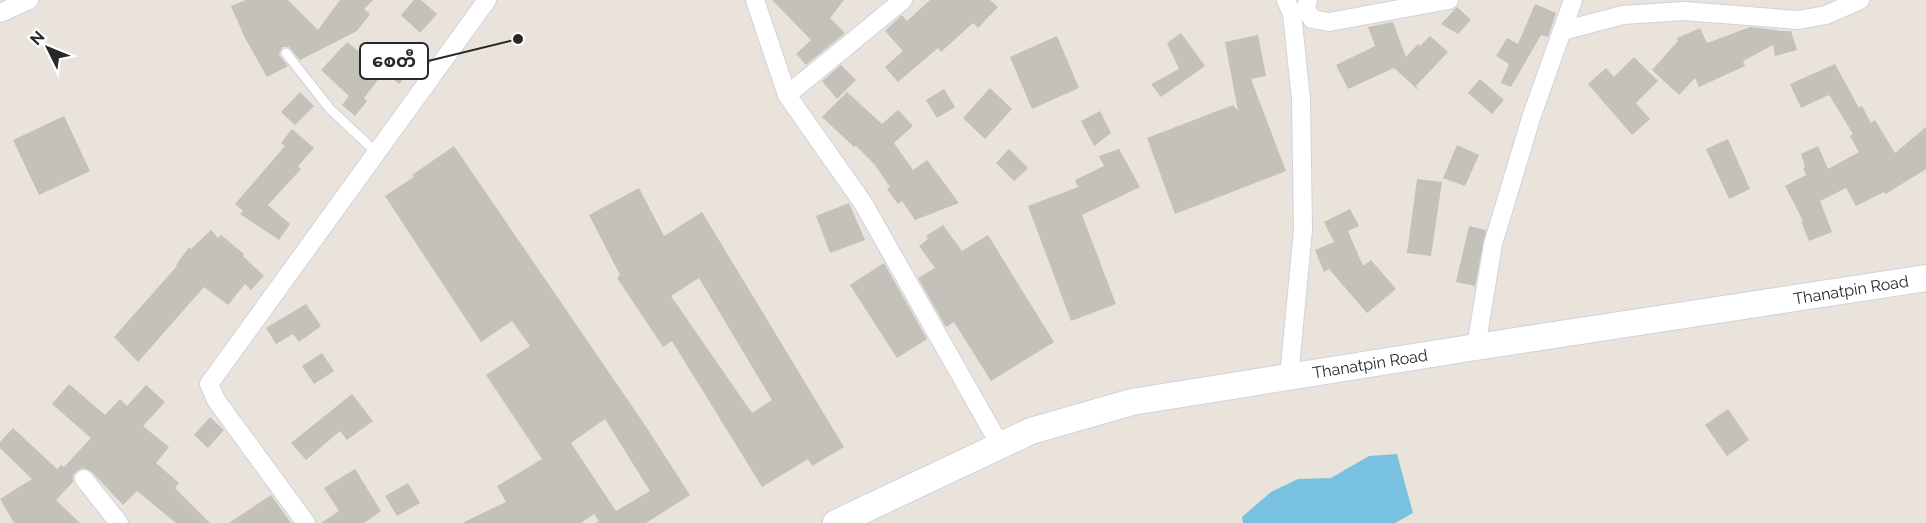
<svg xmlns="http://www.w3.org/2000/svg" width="1926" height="523" font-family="Raleway,'Noto Sans Myanmar',sans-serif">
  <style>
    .water { fill: #78c1e0 }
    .building { fill: #c4c0ba; fill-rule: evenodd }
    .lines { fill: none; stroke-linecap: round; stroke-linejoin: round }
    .lane-casing { stroke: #d0d2df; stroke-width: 11 }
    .street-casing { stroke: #d0d2df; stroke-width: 20 }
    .secondary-casing { stroke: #d0d2df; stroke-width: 28 }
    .lane { stroke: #fff; stroke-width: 9 }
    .street { stroke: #fff; stroke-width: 18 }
    .secondary { stroke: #fff; stroke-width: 26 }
    .labels { text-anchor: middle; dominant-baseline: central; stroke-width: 5; stroke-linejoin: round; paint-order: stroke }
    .street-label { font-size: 16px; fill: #282828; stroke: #fff }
    .leader { fill: none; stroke: #282828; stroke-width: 2 }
    .callout-dot { fill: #282828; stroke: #fff; stroke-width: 2 }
    .callout { fill: #fff; stroke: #282828; stroke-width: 2 }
    .callout-label { font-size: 18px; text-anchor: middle; font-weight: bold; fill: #282828 }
  </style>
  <rect width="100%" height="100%" fill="#e9e3db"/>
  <path class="water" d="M1397,454l16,59 -18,10h-152l-1,-6 29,-25 27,-13 33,-1 38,-22z"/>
  <g class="building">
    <path d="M246,0h42l30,30 22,-30h33l-9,9 6,5 -13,17 -57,29 -11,-13h-7l-3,8 9,11 -21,11 -22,-39 -14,-32z"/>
    <path d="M414,0h7l16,14 -17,19 -19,-18z"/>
    <path d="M772,0h72l-14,18 15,15 -39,32 -10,-11 15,-14z"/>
    <path d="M930,0h60l8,7 -20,21 -5,-5 -32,29 -3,-4 -40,34 -13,-15 18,-16 -18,-20 17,-16 5,6z"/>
    <path d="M1535,4l21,9 -8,24 -7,-2 -30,52 -10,-4 8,-19 -13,-8 11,-18 11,6z"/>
    <path d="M1457,7l14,13 -13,14 -17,-10z"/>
    <path d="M1393,22l13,35 12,-13 2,2 10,-10 18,16 -32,34 2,4 -24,-22 -46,21 -12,-24 39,-19 -7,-19z"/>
    <path d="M1750,27l27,3v1h14l6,19 -22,6 -2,-11 -30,16 2,5 -46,21 -4,-9 -16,17 -27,-25 26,-29 -1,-3 23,-10 7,15z"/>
    <path d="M1181,33l24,33 -44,31 -10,-13 28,-15 -12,-26z"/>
    <path d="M1258,35l8,41 -15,3 35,92 -111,43 -28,-76 86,-33 5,6 -13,-69z"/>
    <path d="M1057,36l22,52 -47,21 -22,-52z"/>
    <path d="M347,42l37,30 -20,26 3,3 -12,15 -13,-11 7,-9 -28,-26z"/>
    <path d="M389,50l22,20 -12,14 -23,-20z"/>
    <path d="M1634,57l24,24 -22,22 14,16 -18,16 -44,-51 18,-16 8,9z"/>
    <path d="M1835,64l24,44 3,-2 9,17 4,-3 20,33 31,-26v42l-40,25 -2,-2 -28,14 -10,-18 -26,13 12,31 -23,9 -8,-20h2l-18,-35 21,-11 -3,-7 2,-1 -4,-13 17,-8 10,23 31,-17 -9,-16 3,-2 -24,-39 -28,13 -11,-24z"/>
    <path d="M841,65l15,15 -19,19 -15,-18z"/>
    <path d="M1480,79l24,21 -12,14 -24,-21z"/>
    <path d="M990,88l22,21 -27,30 -22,-21z"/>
    <path d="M944,89l11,18 -18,11 -11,-18z"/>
    <path d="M300,92l14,14 -19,19 -14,-13z"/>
    <path d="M847,92l35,32 16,-14 15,16 -19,17 19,27 14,-10 32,43 -44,17 -13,-19 -4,3 -11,-15 3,-2 -15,-22 -19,-19 -2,1 -32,-30z"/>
    <path d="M1100,111l11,22 -17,13 -13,-25z"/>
    <path d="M64,116l26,55 -51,24 -26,-55z"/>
    <path d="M292,129l22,19 -16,18 3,3 -33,36 22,19 -11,16 -39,-26 3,-3 -8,-7 50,-58 -4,-3z"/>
    <path d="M1728,139l22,50 -21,10 -23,-50z"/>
    <path d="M1457,145l22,10 -14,31 -22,-8z"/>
    <path d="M454,146l193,282 43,67 -44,28h-50l3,-2 -5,-7 -13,9h-119l44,-21 -9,-16 45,-27 -56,-84 44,-29 -18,-25 -31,21 -96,-146 29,-19 -2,-2zM605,419l45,72 -34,20 -45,-68z"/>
    <path d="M1009,149l19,19 -14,13 -18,-18z"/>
    <path d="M1119,149l21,38 -58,28 34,89 -45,17 -43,-115 50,-19 -3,-7 29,-14 -5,-10z"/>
    <path d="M1417,179l25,3 -11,74 -24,-3z"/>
    <path d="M639,188l25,48 38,-24 142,235 -32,19 -4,-7 -46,28 -90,-146 -9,6 -46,-69 3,-3 -31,-60zM699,278l73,122 -20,13 -81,-117z"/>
    <path d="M849,203l16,37 -35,13 -14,-37z"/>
    <path d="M1350,209l9,17 -11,5 15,35 8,-6 25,29 -29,24 -38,-44 -5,3 -9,-22 19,-8 -10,-20z"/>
    <path d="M943,225l19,26 26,-16 66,107 -63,39 -37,-59 -8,5 -28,-49 17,-10 -16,-22 9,-7 -2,-3z"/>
    <path d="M1469,226l17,4 -11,56 -19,-4z"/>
    <path d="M211,230l7,8 3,-3 23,19 -1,2 21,20 -13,14 -6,-6 -17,21 -24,-18 -66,75 -24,-25 63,-71 -1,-1 13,-18 2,2z"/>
    <path d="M884,263l43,76 -30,19 -47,-73z"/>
    <path d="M306,304l15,22 -22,16 -6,-8 -17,10 -10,-16z"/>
    <path d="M322,353l12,18 -20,13 -12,-18z"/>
    <path d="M69,384l36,31 15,-16 7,7 19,-21 19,17 -22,24 26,21 -13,16 23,20 -4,5 35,35h-34l-39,-32 -14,14 -31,-33 -9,-4 -6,3 -4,4v7l-17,18 24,23h-66l-14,-24 32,-20 -32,-31v-6l13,-14 44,41 4,-4 3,2 27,-29 -39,-34z"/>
    <path d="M352,394l21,27 -26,19 -7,-9 -34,29 -15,-17z"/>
    <path d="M1728,409l21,31 -22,16 -22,-31z"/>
    <path d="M210,417l14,13 -16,18 -14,-13z"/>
    <path d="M355,469l26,42 -17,12h-43l18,-12 -15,-23z"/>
    <path d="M408,483l12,20 -23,13 -12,-20z"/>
    <path d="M271,495l20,28h-62z"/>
  </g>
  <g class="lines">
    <defs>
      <path id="lane" d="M286,53l44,56 47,44"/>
      <g id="street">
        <path d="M755,0l32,95 76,108 137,242"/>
        <path d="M1286,0l6,14 9,85 2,131 -14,147"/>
        <path d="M1308,0l-2,9 6,10 17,3 120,-22"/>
        <path d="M0,13l29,-13"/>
        <path d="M1562,31l61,-16 61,-4 114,9 28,-5 34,-15"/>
        <path d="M787,95l116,-95"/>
        <path d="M1476,347l17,-103 38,-126 42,-118"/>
        <path d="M84,479l35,44"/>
        <path d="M306,523l-90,-123 -7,-16 278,-384"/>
      </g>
      <path id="secondary" d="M836,523l195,-92 101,-29 344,-55 450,-69"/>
    </defs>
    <use href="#lane" class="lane-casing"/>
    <use href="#street" class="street-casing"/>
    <use href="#secondary" class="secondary-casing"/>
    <use href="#lane" class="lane"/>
    <use href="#street" class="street"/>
    <use href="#secondary" class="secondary"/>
  </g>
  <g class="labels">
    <g class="street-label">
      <text transform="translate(1851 290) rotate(-9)">Thanatpin Road</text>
      <text transform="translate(1370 364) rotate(-9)">Thanatpin Road</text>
    </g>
  </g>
  <path class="leader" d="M518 39L428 61"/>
  <circle class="callout-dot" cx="518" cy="39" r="6"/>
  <rect class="callout" x="360" y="43" width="68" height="36" rx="6"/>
  <g class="callout-label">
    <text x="394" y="67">စေတီ</text>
  </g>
  <g transform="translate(48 48) rotate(313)" stroke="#ffffff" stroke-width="4.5" paint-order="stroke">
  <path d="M0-4.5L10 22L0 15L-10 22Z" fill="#282828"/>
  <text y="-9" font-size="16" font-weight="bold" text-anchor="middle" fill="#282828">N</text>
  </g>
</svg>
